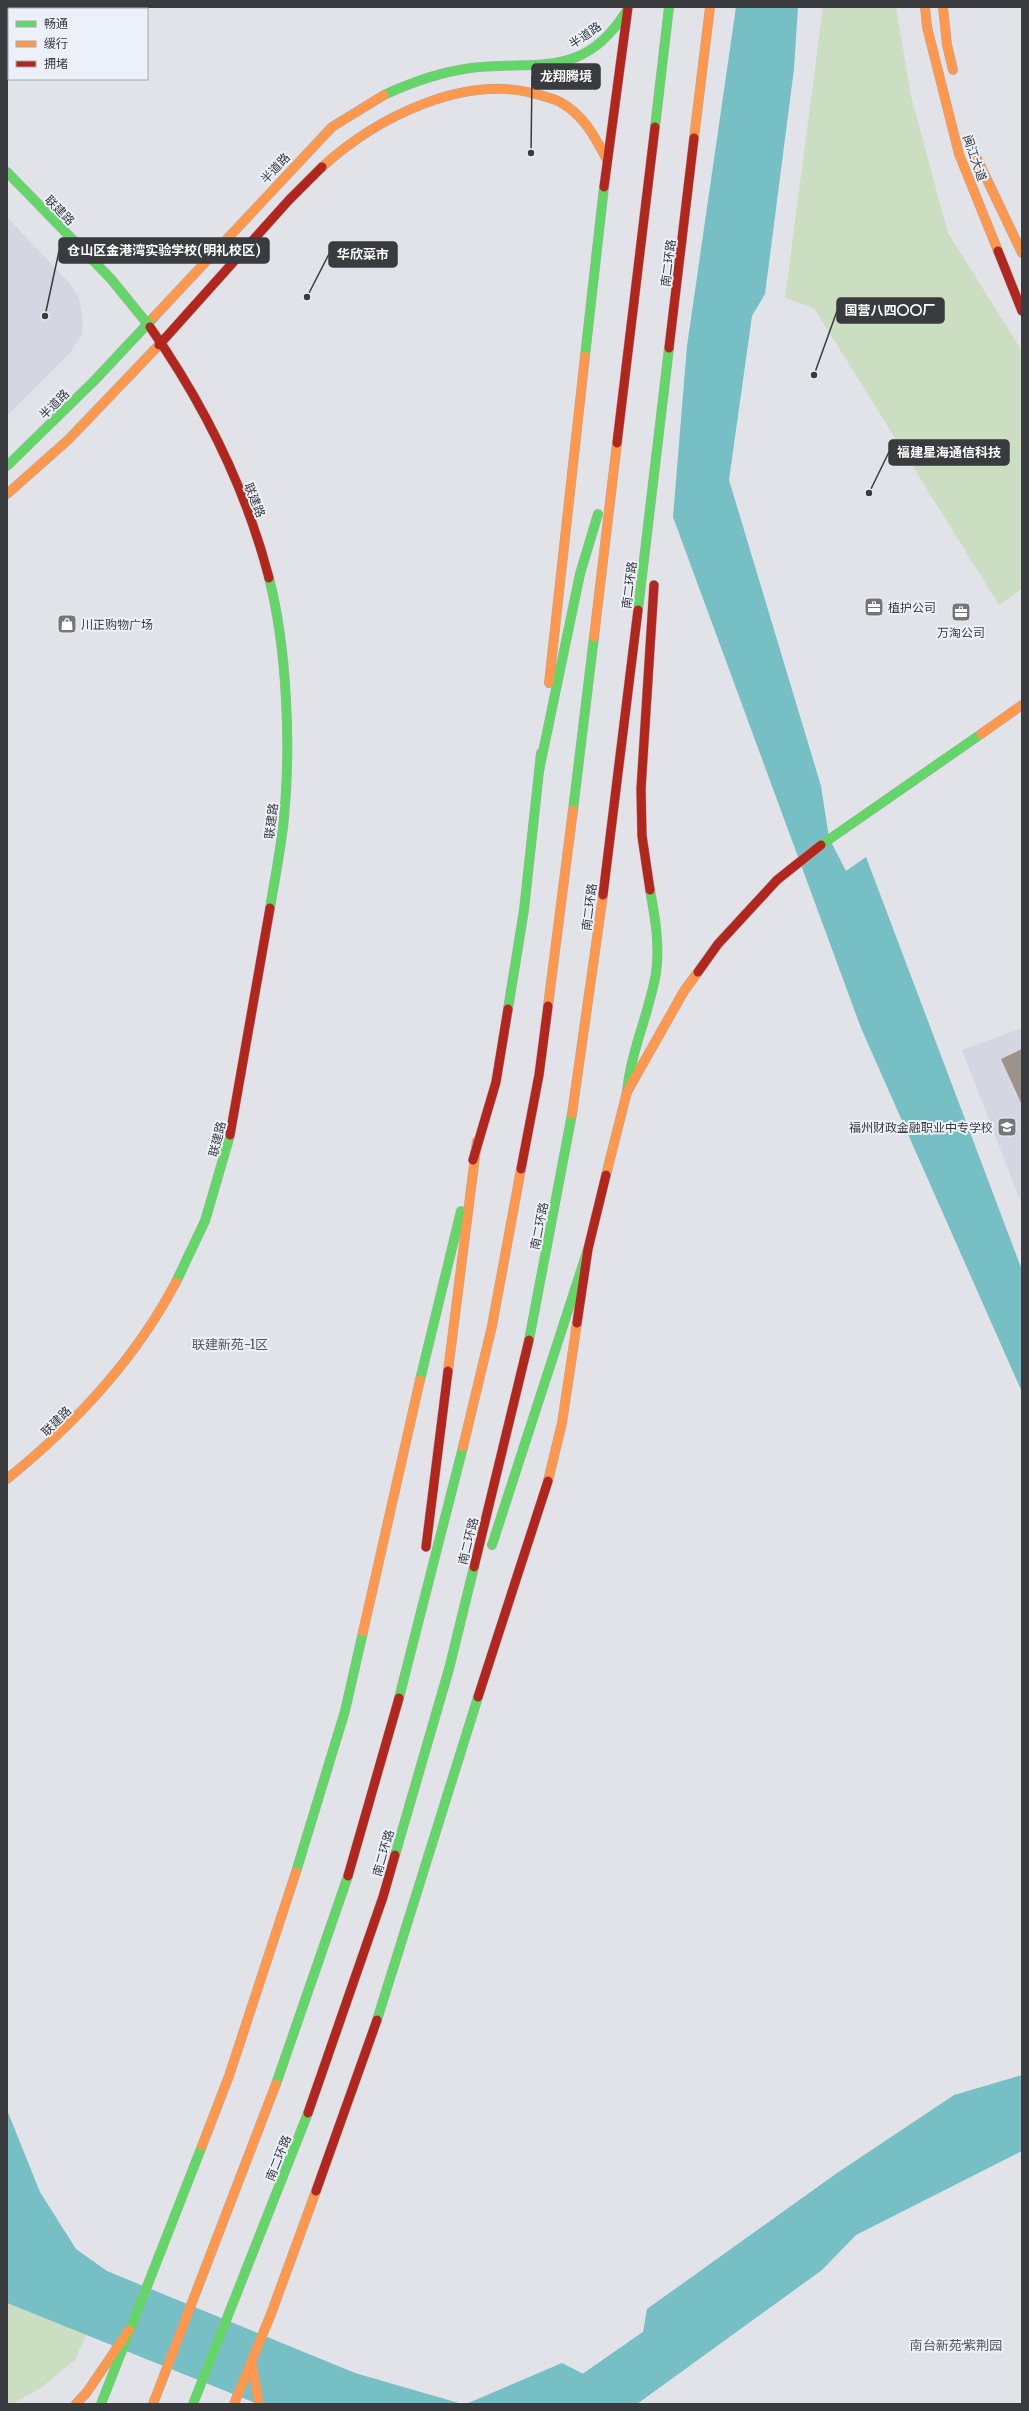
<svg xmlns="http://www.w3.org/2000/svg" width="1029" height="2411" font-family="Merriweather,'Noto Sans SC',serif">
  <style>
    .built { fill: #d4d7e1 }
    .green { fill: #cbdec1 }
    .water { fill: #76bfc4 }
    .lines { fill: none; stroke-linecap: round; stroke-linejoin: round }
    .river { stroke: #76bfc4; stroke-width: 35 }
    .building { fill: #9c948b }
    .fast-casing { stroke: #aaabae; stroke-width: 10 }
    .slow-casing { stroke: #aaabae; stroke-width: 10 }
    .jam-casing { stroke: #aaabae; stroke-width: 10 }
    .fast { stroke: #63d668; stroke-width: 9 }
    .slow { stroke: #ff974d; stroke-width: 9 }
    .jam { stroke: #b3261e; stroke-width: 9 }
    .labels { text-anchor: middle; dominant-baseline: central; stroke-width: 4; stroke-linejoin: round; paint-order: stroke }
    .street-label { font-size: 12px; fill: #393b3e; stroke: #ecf0f8 }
    .poi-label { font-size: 12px; fill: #393b3e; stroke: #ecf0f8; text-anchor: start }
    .neighbourhood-label { font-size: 13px; fill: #54575e; stroke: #ecf0f8 }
    .leader { fill: none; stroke: #393b3e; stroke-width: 1.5 }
    .callout-dot { fill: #393b3e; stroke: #ecf0f8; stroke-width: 1.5 }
    .callout { fill: #393b3e; stroke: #393b3e; stroke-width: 1.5 }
    .callout-label { font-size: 13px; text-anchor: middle; font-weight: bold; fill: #fff }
  </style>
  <rect width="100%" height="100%" fill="#e2e3e8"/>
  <g class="built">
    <path d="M7,217l64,68 8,13 4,25 -1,11 -11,18 -64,64z"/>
    <path d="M1022,1028v177l-60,-155z"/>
  </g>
  <g class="green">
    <path d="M823,7h73l15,89 37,137 74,118v238l-23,16 -185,-297 -29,-10z"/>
    <path d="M7,2303l79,32 -11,25 -34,28 -29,16h-5z"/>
  </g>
  <g class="water">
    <path d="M736,7h62l-4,62 -29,225 -13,22 -23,164 92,306 8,52 17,33 20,-14 156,413v122l-161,-364 -188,-511 14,-171z"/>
    <path d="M1022,2075v76l-166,84 -34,35 -185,134h-171l96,-41 51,26 23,-16 11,-64 190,-136 117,-78z"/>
    <path d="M7,2110l33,82 36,57 31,22 248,102 107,31h-204l-251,-101z"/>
  </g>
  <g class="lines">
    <path class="river" d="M562,2404l18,-7 98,-68"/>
  </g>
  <path class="building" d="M1022,1049v56l-21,-46z"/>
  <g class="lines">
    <defs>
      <g id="fast">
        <path d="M384,95c28,-13 57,-23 87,-27 68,-8 113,12 156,-58"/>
        <path d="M655,127l14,-120"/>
        <path d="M7,172l104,107 39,48"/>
        <path d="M585,356l19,-169"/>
        <path d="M7,466l87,-85 60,-64"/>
        <path d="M269,578c18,70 22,168 15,240 -3,30 -9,60 -14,90"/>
        <path d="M638,610l31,-262"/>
        <path d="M539,771l41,-197 18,-60"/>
        <path d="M573,810l21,-173"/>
        <path d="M821,845l160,-111"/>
        <path d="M508,1009l16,-99 17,-157"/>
        <path d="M627,1092c4,-42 22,-78 29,-119 4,-28 -1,-56 -6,-83"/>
        <path d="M176,1282l29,-61 25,-86"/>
        <path d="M529,1340l43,-226"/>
        <path d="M420,1380l41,-169"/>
        <path d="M492,1545l96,-296"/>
        <path d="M399,1698l64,-251"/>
        <path d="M395,1855l54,-186 25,-102"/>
        <path d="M296,1872l49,-161 18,-79"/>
        <path d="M377,2020l101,-323"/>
        <path d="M276,2084l72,-208"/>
        <path d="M101,2404l101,-258"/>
        <path d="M193,2404l115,-291"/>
      </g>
      <g id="slow">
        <path d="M925,7l2,20 32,127 39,97"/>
        <path d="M943,7l4,38 6,25"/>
        <path d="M694,138l16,-131"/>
        <path d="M972,148l50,105"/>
        <path d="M322,167c55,-50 146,-96 221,-71 6,2 12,3 17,6 24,13 35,35 47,58"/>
        <path d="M154,317l178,-190 52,-32"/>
        <path d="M7,494l61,-54 91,-95"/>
        <path d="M594,637l23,-194"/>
        <path d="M549,683l36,-327"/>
        <path d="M981,734l41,-29"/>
        <path d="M548,1006l25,-196"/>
        <path d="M572,1114l31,-219"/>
        <path d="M606,1175l21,-83 57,-101 14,-19"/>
        <path d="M448,1371l29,-230"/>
        <path d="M463,1447l29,-121 29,-157"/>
        <path d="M7,1479c68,-55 128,-119 169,-197"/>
        <path d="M548,1481l14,-58 15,-100"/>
        <path d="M363,1632l57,-252"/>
        <path d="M202,2146l27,-70 67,-204"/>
        <path d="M252,2364l7,40"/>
        <path d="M76,2404l11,-12 42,-62"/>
        <path d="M153,2404l123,-320"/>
        <path d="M234,2404l37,-90 45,-123"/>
      </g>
      <g id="jam">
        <path d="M604,187l24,-180"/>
        <path d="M998,251l24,60"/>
        <path d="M150,327c53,76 96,162 119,251"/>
        <path d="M159,345l130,-145 33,-33"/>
        <path d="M669,348l25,-210"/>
        <path d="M617,443l38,-316"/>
        <path d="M650,890l-8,-54 -1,-47 13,-204"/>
        <path d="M603,895l35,-285"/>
        <path d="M698,972l20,-28 59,-64 44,-35"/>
        <path d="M230,1135l40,-227"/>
        <path d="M473,1160l23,-78 12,-73"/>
        <path d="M521,1169l18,-94 9,-69"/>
        <path d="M577,1323l11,-74 18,-74"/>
        <path d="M426,1547l22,-176"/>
        <path d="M474,1567l55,-227"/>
        <path d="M478,1697l70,-216"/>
        <path d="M348,1876l51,-178"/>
        <path d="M308,2113l75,-216 12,-42"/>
        <path d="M316,2191l61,-171"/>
      </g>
    </defs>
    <use href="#fast" class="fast-casing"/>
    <use href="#slow" class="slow-casing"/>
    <use href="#jam" class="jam-casing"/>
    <use href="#fast" class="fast"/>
    <use href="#slow" class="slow"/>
    <use href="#jam" class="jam"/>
  </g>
  <defs>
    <symbol id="office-square" viewBox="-11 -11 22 22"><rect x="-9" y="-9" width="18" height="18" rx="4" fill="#74767a" stroke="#ecf0f8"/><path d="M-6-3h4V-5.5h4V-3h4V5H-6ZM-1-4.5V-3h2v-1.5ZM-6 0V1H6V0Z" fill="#fff"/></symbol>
    <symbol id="shop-square" viewBox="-11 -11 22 22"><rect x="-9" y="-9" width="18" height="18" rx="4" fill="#74767a" stroke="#ecf0f8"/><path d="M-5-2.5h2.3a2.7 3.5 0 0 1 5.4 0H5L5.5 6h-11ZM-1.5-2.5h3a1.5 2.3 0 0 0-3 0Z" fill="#fff"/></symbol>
    <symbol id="school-square" viewBox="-11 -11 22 22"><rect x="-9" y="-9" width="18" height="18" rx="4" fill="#74767a" stroke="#ecf0f8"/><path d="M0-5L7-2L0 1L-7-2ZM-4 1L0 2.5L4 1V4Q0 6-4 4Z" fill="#fff"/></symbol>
  </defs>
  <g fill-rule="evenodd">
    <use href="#office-square" x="863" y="596" width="22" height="22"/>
    <use href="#office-square" x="950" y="601" width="22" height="22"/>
    <use href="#shop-square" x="56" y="613" width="22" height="22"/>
    <use href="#school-square" x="996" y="1116" width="22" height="22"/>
  </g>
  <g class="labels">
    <g class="street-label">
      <text transform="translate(585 35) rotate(-35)">半道路</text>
      <text transform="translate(975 158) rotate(71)">闽江大道</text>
      <text transform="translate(275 168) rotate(-47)">半道路</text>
      <text transform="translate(60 210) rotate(45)">联建路</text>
      <text transform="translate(668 263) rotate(-83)">南二环路</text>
      <text transform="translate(54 404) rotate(-45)">半道路</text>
      <text transform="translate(255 500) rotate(68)">联建路</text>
      <text transform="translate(629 585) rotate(-83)">南二环路</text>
      <text transform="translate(271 821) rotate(-83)">联建路</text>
      <text transform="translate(589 907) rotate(-83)">南二环路</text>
      <text transform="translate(217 1139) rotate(-76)">联建路</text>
      <text transform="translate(539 1226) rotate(-79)">南二环路</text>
      <text transform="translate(56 1421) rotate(-45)">联建路</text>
      <text transform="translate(468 1541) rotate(-76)">南二环路</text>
      <text transform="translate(383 1853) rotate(-74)">南二环路</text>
      <text transform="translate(278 2158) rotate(-68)">南二环路</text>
    </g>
    <g class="poi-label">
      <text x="888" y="607">植护公司</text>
      <text x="81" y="624">川正购物广场</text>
      <text x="961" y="632" text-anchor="middle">万淘公司</text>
      <text x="993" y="1127" text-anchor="end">福州财政金融职业中专学校</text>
    </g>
    <g class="neighbourhood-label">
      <text x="230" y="1344">联建新苑-1区</text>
      <text x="956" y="2345">南台新苑·紫荆园</text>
    </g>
  </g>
  <path class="leader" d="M531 153L532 76M45 316L59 251M307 297L329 254M814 375L837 311M869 493L889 452"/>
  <g class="callout-dot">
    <circle cx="531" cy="153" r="4"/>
    <circle cx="45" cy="316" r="4"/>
    <circle cx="307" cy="297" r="4"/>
    <circle cx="814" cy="375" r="4"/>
    <circle cx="869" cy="493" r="4"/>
  </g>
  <g class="callout">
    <rect x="532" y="64" width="68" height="25" rx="4"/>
    <rect x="59" y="238" width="210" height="25" rx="4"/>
    <rect x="329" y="242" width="68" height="25" rx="4"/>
    <rect x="837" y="298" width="107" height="25" rx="4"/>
    <rect x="889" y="440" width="120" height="25" rx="4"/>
  </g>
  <g class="callout-label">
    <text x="566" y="81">龙翔腾境</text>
    <text x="164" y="255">仓山区金港湾实验学校(明礼校区)</text>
    <text x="363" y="259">华欣菜市</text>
    <text x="890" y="315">国营八四〇〇厂</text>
    <text x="949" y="457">福建星海通信科技</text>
  </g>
  <rect width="1029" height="2411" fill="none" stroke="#393b3e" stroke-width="16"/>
  <rect x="8" y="8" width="140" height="72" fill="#ecf0f8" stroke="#a4a8ae"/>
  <rect x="16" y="21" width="20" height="6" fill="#63d668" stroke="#a4a8ae"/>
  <text x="44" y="28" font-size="12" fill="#393b3e">畅通</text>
  <rect x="16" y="41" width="20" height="6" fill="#ff974d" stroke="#a4a8ae"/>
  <text x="44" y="48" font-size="12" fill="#393b3e">缓行</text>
  <rect x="16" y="61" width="20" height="6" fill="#b3261e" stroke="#a4a8ae"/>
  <text x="44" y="68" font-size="12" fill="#393b3e">拥堵</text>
</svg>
